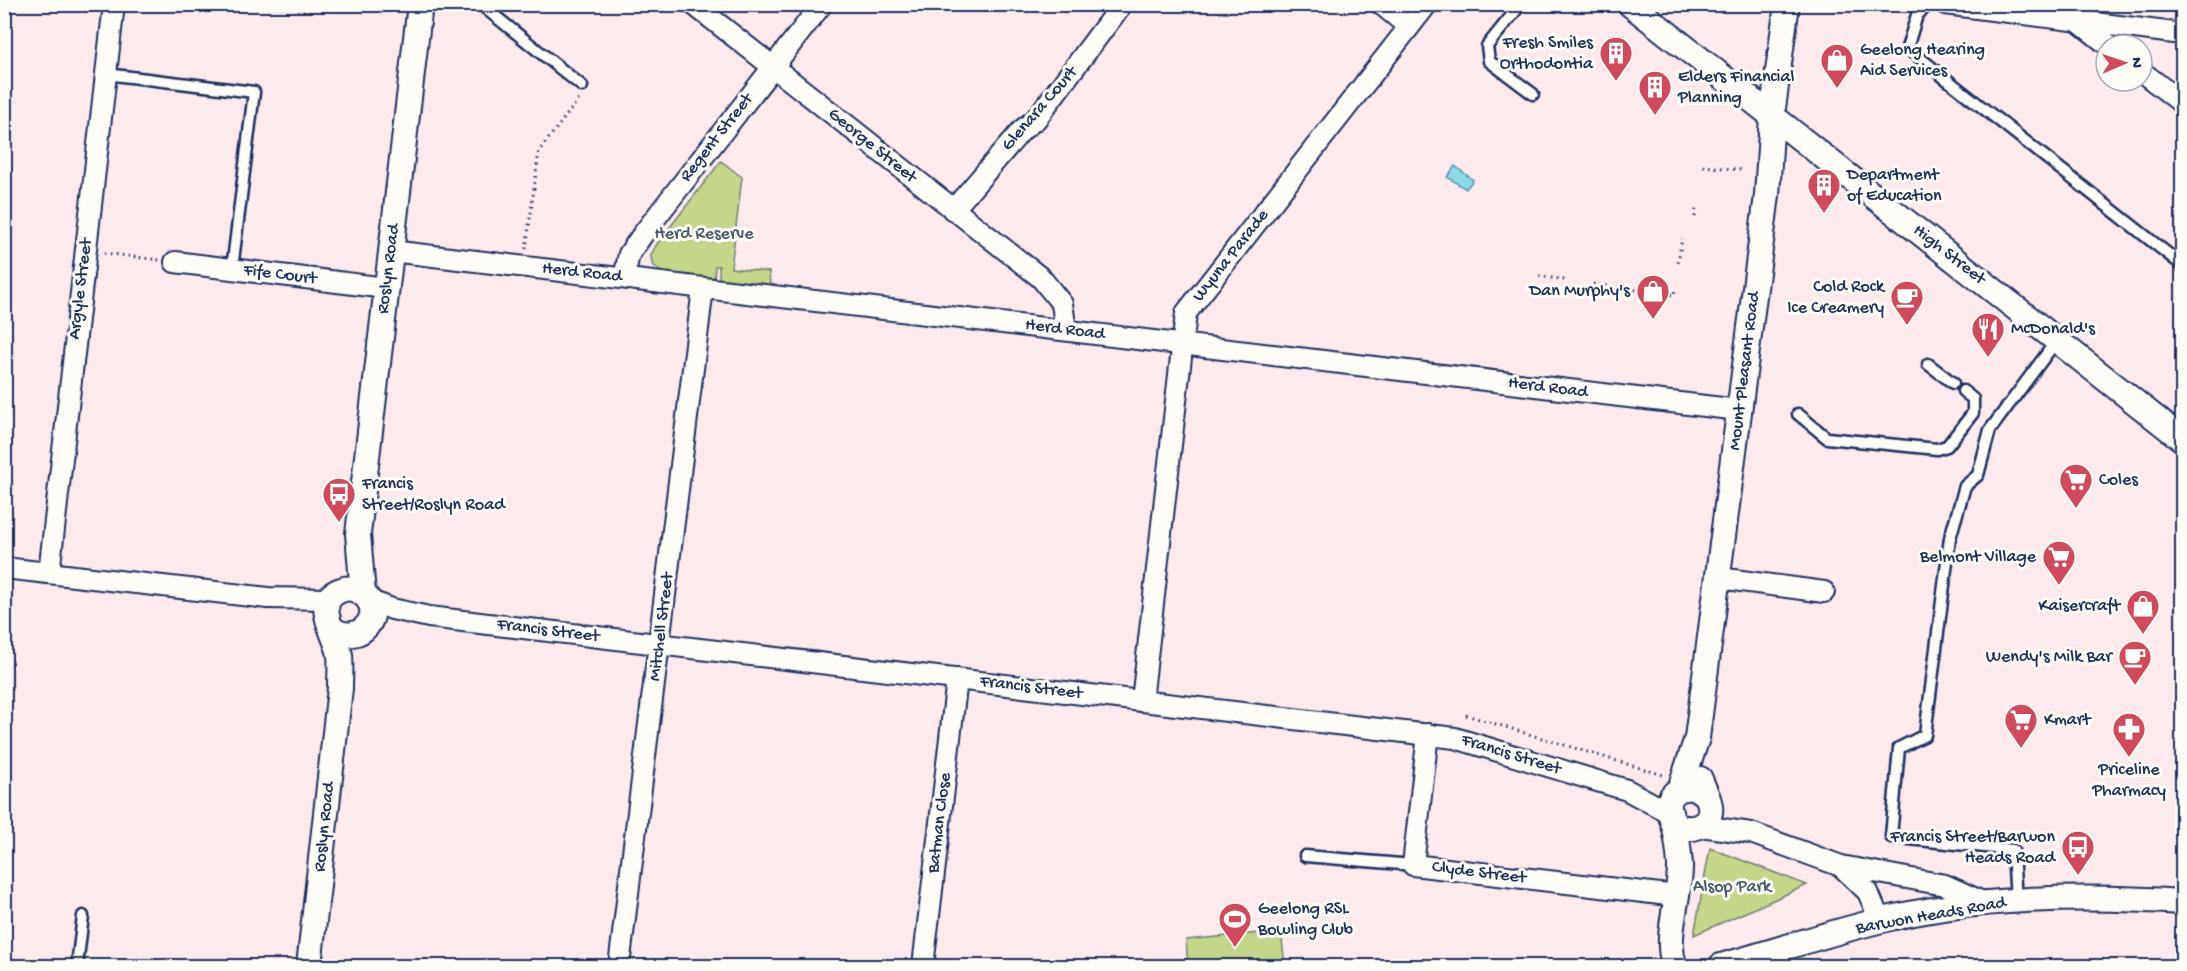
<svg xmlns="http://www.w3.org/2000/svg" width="2187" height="971" font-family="'Gochi Hand',sans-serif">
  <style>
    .green { fill: #c4d68a; stroke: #708274; stroke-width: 1.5 }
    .water { fill: #8adae7; stroke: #5e96b0; stroke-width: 1.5 }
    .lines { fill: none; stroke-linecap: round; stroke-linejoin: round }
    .service-casing { stroke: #1b2f5e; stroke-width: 15 }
    .minor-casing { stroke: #1b2f5e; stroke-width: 24 }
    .tertiary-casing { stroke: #1b2f5e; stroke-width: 28 }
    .path { stroke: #1b2f5e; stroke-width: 3; stroke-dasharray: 1.5 4.5; stroke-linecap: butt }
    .service { stroke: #fdfcf7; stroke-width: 10 }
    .minor { stroke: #fdfcf7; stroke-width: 20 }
    .tertiary { stroke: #fdfcf7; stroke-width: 24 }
    .labels { text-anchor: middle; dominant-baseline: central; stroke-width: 6; stroke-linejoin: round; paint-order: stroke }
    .poi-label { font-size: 18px; fill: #1b2f5e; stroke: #fdfcf7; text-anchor: start }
    .street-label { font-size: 18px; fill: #1b2f5e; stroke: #fdfcf7 }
    .park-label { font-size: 18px; fill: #455969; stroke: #fdfcf7 }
  </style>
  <rect width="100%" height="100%" fill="#fceaec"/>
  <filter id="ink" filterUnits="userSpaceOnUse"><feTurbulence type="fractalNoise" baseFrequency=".0167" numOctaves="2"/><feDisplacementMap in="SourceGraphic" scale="12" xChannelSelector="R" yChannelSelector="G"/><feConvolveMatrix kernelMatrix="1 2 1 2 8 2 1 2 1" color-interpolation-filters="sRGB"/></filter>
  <g filter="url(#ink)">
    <g class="green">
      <path d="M721,161l21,16 -11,91 38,4 1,14 -51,-6v-14h-4l-1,14 -52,-7 -10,-9 -1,-9 6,-11z"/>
      <path d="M1710,848l97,37 -113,50z"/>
      <path d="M1281,931l4,35h-97l-2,-26z"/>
    </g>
    <path class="water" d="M1455,166l18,14 -7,9 -19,-12z"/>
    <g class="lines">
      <defs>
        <g id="service">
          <path d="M480,4l102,82"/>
          <path d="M1521,4l-34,42 2,15 44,33"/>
          <path d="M1929,4l-12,11 -10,33 275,217"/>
          <path d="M106,74l148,18 -22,177"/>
          <path d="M1928,364l25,19"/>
          <path d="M1798,414l29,24 110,11 10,-3 26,-33v-14l-10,-8"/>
          <path d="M1305,856l108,9"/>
          <path d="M2016,902l-3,-52 -122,-13 8,-89 26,-13 25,-197 15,-52 13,-11 12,-45 67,-90"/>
          <path d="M77,966l6,-50"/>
        </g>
        <g id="minor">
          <path d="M693,4l348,274 21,26 4,26"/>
          <path d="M1381,4l28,23"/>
          <path d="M1945,4l237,30"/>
          <path d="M2079,22l29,23"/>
          <path d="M2142,72l40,31"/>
          <path d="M953,210l69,-80 14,-11 86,-115"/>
          <path d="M391,251l1348,159"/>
          <path d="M175,262l211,26"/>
          <path d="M624,278l5,-24 14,-20 179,-230"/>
          <path d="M4,568l264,30 61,1"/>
          <path d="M49,573l65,-569"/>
          <path d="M1719,578l105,14"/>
          <path d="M368,600l24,9 37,8 1026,121 172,52 41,22"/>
          <path d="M1142,701l44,-388 241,-309"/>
          <path d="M1428,734l-15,131 264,31"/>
          <path d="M1701,826l50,7 90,33 104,19 40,18"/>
          <path d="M1841,866l27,26 12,29"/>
          <path d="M619,966l84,-678"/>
          <path d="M923,966l34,-287"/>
        </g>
        <g id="tertiary">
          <path d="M1630,4l552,435"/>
          <path d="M363,594l-5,-60 62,-530"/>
          <path d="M1680,789l17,-51 70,-543 5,-79 15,-112"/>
          <path d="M1674,823c14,11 39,4 36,-17 -1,-9 -7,-18 -10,-27"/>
          <path d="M309,966l31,-278c0,-11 1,-22 0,-33 -3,-20 -30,-54 1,-65 7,-3 16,-1 22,4 24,19 -3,54 -31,35"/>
          <path d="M1675,966c-12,-27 6,-71 5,-101 -1,-12 -2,-24 -5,-36 -4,-17 -14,-28 5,-40l13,-2 11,6"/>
          <path d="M1721,966c52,-14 104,-32 157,-45 95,-24 207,-26 304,-19"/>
        </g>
      </defs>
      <use href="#service" class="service-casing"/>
      <use href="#minor" class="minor-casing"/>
      <use href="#tertiary" class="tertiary-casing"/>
      <g class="path">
        <path d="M1703,166l40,4"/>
        <path d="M1695,217l1,-9"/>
        <path d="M526,249l13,-98 40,-52"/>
        <path d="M104,253l55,7"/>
        <path d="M1678,262l4,-24"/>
        <path d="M1539,276l26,4"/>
        <path d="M1593,284l81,11 1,-7"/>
        <path d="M2176,693l6,1"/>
        <path d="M1466,715l197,60"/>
      </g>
      <use href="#service" class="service"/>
      <use href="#minor" class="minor"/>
      <use href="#tertiary" class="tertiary"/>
    </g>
  </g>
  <defs>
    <symbol id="building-pin" viewBox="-11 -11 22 30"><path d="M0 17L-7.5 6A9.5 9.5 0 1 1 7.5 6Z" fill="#d1495b" stroke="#fdfcf7"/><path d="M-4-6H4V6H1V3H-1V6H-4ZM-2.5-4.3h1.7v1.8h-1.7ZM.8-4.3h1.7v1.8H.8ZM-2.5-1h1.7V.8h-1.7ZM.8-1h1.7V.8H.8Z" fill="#fff"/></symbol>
    <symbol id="shop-pin" viewBox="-11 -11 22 30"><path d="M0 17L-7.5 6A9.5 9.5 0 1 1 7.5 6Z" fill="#d1495b" stroke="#fdfcf7"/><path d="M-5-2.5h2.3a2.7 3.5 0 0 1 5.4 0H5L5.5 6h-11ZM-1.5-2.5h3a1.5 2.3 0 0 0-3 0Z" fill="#fff"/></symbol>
    <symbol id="cafe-pin" viewBox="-11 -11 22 30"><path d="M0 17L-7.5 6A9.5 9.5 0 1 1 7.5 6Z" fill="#d1495b" stroke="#fdfcf7"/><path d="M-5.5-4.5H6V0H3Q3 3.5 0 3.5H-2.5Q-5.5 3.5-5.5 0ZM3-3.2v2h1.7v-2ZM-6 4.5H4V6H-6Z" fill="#fff"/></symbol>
    <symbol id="restaurant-pin" viewBox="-11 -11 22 30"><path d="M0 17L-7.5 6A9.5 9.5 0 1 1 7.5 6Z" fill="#d1495b" stroke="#fdfcf7"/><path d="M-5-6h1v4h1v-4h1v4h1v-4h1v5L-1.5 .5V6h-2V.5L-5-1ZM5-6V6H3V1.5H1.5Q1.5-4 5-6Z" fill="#fff"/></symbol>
    <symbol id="supermarket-pin" viewBox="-11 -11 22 30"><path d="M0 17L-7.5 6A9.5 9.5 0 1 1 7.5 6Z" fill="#d1495b" stroke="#fdfcf7"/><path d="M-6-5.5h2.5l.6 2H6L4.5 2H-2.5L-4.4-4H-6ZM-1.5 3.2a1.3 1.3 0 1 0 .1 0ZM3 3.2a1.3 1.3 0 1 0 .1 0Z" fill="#fff"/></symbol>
    <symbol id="bus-pin" viewBox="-11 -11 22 30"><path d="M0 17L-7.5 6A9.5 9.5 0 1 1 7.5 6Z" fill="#d1495b" stroke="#fdfcf7"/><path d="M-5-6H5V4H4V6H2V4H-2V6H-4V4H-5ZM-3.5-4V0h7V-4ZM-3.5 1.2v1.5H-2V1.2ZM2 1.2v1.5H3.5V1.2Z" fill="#fff"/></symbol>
    <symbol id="pharmacy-pin" viewBox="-11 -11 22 30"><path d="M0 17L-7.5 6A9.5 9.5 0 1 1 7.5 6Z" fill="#d1495b" stroke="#fdfcf7"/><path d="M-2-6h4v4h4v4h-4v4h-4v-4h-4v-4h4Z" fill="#fff"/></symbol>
    <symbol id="stadium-pin" viewBox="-11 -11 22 30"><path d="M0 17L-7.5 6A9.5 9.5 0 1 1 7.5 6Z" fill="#d1495b" stroke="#fdfcf7"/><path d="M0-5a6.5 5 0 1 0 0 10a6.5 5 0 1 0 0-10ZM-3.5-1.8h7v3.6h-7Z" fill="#fff"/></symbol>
  </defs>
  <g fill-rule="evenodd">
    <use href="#building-pin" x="1597" y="34" width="38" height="52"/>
    <use href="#shop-pin" x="1818" y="41" width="38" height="52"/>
    <use href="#building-pin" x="1636" y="68" width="38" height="52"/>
    <use href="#building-pin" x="1805" y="166" width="38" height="52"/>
    <use href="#shop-pin" x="1634" y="272" width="38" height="52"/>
    <use href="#cafe-pin" x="1888" y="278" width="38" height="52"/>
    <use href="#restaurant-pin" x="1969" y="310" width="38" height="52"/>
    <use href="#supermarket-pin" x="2057" y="461" width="38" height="52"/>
    <use href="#bus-pin" x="320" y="475" width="38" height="52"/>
    <use href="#supermarket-pin" x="2040" y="538" width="38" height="52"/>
    <use href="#shop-pin" x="2124" y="587" width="38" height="52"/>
    <use href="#cafe-pin" x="2116" y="638" width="38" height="52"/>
    <use href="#supermarket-pin" x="2002" y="701" width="38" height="52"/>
    <use href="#pharmacy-pin" x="2110" y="710" width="38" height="52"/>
    <use href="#bus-pin" x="2059" y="828" width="38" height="52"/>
    <use href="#stadium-pin" x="1216" y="900" width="38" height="52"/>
  </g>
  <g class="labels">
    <g class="poi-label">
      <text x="1593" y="43" text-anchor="end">Fresh Smiles<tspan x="1593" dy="21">Orthodontia</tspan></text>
      <text x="1860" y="50">Geelong Hearing<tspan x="1860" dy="21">Aid Services</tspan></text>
      <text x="1678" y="77">Elders Financial<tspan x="1678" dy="21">Planning</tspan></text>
      <text x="1847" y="175">Department<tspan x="1847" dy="21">of Education</tspan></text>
      <text x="1884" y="287" text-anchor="end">Cold Rock<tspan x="1884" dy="21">Ice Creamery</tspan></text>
      <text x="1630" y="291" text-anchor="end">Dan Murphy's</text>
      <text x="2011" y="329">McDonald's</text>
      <text x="2099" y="480">Coles</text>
      <text x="362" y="484">Francis<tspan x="362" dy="21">Street/Roslyn Road</tspan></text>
      <text x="2036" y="557" text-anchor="end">Belmont Village</text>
      <text x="2120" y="606" text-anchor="end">Kaisercraft</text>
      <text x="2112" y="657" text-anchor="end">Wendy's Milk Bar</text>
      <text x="2044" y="720">Kmart</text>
      <text x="2129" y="770" text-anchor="middle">Priceline<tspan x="2129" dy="21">Pharmacy</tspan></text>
      <text x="2055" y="837" text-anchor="end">Francis Street/Barwon<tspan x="2055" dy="21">Heads Road</tspan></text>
      <text x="1258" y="909">Geelong RSL<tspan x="1258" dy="21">Bowling Club</tspan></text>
    </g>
    <g class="street-label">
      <text transform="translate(1040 109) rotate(-49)">Glenara Court</text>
      <text transform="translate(717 138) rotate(-52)">Regent Street</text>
      <text transform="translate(872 146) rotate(39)">George Street</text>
      <text transform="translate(1949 255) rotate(38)">High Street</text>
      <text transform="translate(1231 256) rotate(-52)">Wyuna Parade</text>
      <text transform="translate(389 269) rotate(-83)">Roslyn Road</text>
      <text transform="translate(582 273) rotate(6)">Herd Road</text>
      <text transform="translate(280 275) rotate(7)">Fife Court</text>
      <text transform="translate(81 289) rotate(-83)">Argyle Street</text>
      <text transform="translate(1065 330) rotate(7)">Herd Road</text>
      <text transform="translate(1745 371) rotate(-83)">Mount Pleasant Road</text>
      <text transform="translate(1548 388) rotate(7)">Herd Road</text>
      <text transform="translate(662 627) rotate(-83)">Mitchell Street</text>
      <text transform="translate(548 631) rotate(7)">Francis Street</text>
      <text transform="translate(1031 688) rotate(7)">Francis Street</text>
      <text transform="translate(1511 755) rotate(17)">Francis Street</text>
      <text transform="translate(940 823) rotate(-83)">Batman Close</text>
      <text transform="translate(325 827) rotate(-84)">Roslyn Road</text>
      <text transform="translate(1479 873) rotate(7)">Clyde Street</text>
      <text transform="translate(1931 916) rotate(-10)">Barwon Heads Road</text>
    </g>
    <g class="park-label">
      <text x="704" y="234">Herd Reserve</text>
      <text x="1732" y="887">Alsop Park</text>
    </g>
  </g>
  <rect width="2187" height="971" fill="none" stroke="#fdfcf7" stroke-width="24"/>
  <rect x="12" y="12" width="2163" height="947" fill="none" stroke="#1b2f5e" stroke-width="2" filter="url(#ink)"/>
  <g transform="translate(2124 63) rotate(88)"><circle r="28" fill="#fdfcf7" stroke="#a3aaba" stroke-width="1.5"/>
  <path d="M0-4.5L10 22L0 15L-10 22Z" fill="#d1495b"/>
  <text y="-9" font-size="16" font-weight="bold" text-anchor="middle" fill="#1b2f5e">N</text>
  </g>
</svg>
